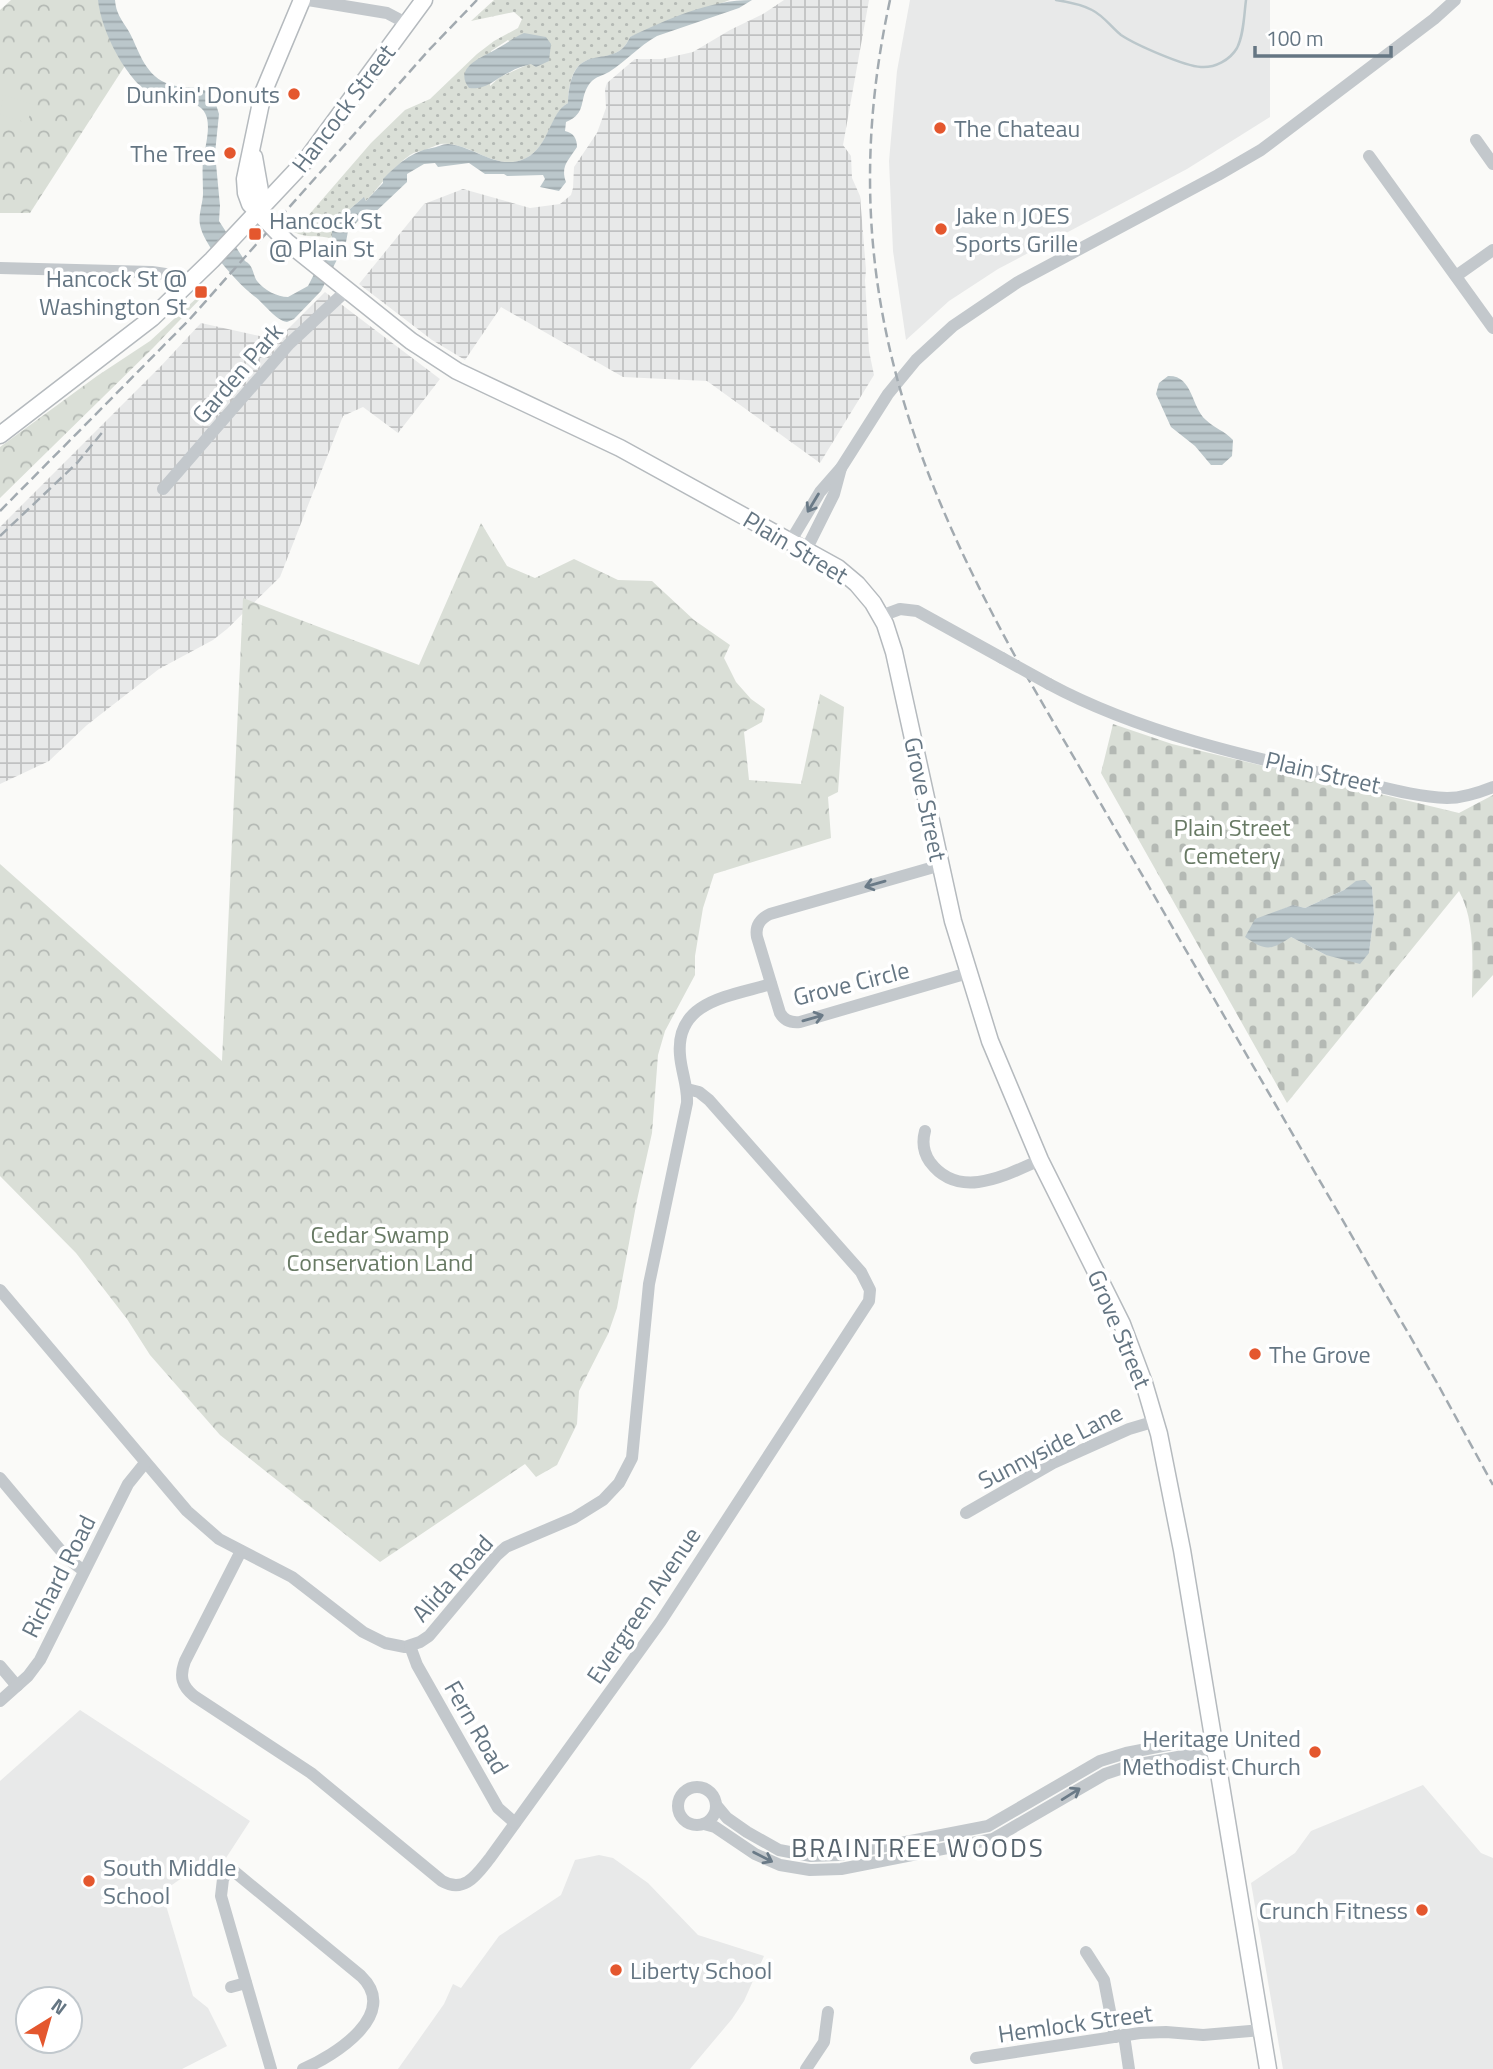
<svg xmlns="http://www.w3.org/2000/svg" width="1493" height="2069" font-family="'Titillium Web',sans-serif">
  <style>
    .built { fill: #e8e9e9; fill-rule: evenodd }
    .industrial { fill: url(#industrial-grid) }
    .grass { fill: url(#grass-dots); fill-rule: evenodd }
    .cemetery { fill: url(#cemetery-stones); fill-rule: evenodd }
    .park { fill: url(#park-crowns) }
    .pitch { fill: #dadfd7 }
    .water { fill: url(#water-rules) }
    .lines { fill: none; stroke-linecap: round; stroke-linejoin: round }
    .stream { stroke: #bbc7cb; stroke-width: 2.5 }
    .major-casing { stroke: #b5babe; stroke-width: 19 }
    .minor { stroke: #c3c8cc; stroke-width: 12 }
    .major { stroke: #fff; stroke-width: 16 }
    .rail { stroke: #a2aab0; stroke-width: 2.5; stroke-dasharray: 10 5; stroke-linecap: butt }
    .minor-bridge { stroke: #c3c8cc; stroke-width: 12 }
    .oneway { stroke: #6a7a87 }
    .poi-dot { fill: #e4572e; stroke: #fff; stroke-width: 2.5 }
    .labels { text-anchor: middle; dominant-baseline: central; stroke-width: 7; stroke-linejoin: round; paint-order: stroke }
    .poi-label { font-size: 24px; fill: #657683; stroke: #fff; text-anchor: start }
    .street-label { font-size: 24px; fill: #657683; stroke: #fff }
    .park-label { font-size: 24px; fill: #687a64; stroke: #fff }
    .neighbourhood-label { font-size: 26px; letter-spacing: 2px; fill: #57646e; stroke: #fff }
  </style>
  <defs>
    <pattern id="industrial-grid" width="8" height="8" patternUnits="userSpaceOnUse" patternTransform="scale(1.75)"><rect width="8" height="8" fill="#e8e9e9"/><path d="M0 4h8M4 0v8" fill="none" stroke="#c0c1c2"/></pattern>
    <pattern id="grass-dots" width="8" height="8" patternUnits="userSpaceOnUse" patternTransform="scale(1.75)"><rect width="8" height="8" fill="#dadfd7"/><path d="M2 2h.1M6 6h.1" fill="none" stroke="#b4b9b4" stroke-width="1.8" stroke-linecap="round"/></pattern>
    <pattern id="cemetery-stones" width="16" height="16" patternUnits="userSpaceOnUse" patternTransform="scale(1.75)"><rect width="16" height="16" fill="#dadfd7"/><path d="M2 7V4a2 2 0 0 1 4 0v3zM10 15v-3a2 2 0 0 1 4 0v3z" fill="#b4b9b4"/></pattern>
    <pattern id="park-crowns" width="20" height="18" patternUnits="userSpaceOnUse" patternTransform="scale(1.75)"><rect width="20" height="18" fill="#dadfd7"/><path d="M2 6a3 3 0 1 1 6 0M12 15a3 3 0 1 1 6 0" fill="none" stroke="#b4b9b4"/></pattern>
    <pattern id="water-rules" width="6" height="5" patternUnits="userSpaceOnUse" patternTransform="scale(1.75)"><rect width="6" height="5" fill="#bbc7cb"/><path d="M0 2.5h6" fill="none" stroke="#9ca6aa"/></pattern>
  </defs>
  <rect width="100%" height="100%" fill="#fafaf8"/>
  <g class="built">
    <path d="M910,0h360v117l-83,52 -189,100 -49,32 -43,39 -13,-89 -4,-90 8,-90z"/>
    <path d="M80,1710l170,111 -26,40 -31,9 -31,22 31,104 15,12 19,38 -45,23h-182v-288zM28,1999h42v42h-42z"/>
    <path d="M1423,1785l58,68 12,5v211h-210l-32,-186 44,-30 16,-22z"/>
    <path d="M599,1855l14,3 35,25 50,52 66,21 -20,45 -12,18 -42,50h-292l46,-65 9,-20 8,4 38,-52 62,-41 14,-35z"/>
  </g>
  <g class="industrial">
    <path d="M784,0h85l-26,145 8,11 1,22 8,18 6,74 -1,10 4,71 5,24 -54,88 -113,-82 -84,-4 -122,-70 -36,53 -33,-20 -73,-56 65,-80 39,-15 67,19 30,-4 11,-9 2,-7 1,-21 23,-34 9,-25 -1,-19 2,-6 28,-24h27l31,-7 37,-22 33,-16z"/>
    <path d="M325,292l115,87 -42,54 -35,-26 -20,9 -63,161 -53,52 -14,11 -54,29 -72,56 -38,36 -49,23v-257l161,-161 40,-43 76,17z"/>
  </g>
  <path class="grass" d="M494,0h236l-100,37c-17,39 -59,-4 -62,66 -16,8 -19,42 -40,54 -30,18 -57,-16 -87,-13 -5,1 -11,4 -16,6 -5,1 -10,2 -15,5 -17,12 -30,31 -44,46l-2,-4 -28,24 -4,9v9c-13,-5 -26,0 -38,-7l77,-89 34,-33 25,-11 47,-45 17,-13 24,-13 4,-9 -8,-7 -43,9zM508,40l28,27 -5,-4 -31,14 -10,9 1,-35z"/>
  <path class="cemetery" d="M1113,724l59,20 287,69 34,-18v180l-21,23c0,-33 4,-77 -13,-107l-172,212 -186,-330zM1357,881l15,6 2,27 -5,39 -43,2 -35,-18 -15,-25 17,-7 12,3 39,-18z"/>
  <g class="park">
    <path d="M11,0h96l21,61 -98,152h-30v-203z"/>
    <path d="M200,295l2,2 -49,51 -153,150v-51l97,-71 53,-35z"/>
    <path d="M481,523l26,43 28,12 39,-19 44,21 34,1 42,39 36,25 -6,13 12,24 15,17 14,10 -3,13 -18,10 5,48 52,4 19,-90 24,13 -6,85 -10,5 3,41 -117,36 -11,34 -8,48v19l-30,56 -7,24 -6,78 -15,67 -20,108 -9,26 -29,57 -2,33 -20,41 -21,12 -11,-13 -145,98 -160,-127 -70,-80 -23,-36 -51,-66 -76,-77v-312l222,197 21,-463 176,67z"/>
  </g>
  <path class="pitch" d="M3,95l30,10 -6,18 -27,-9z"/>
  <g class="water">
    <path d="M98,0h17c1,13 6,19 13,30 11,19 15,43 38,53 15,7 34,1 47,12l6,19 -4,39 5,53 -1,15 26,40c9,5 7,12 12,20 7,9 20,16 31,16l20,-11 24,-47v-9l4,-9 28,-24 2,4 17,-18v-4c14,-14 29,-28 49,-31 6,-1 10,-4 16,-4 27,2 50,28 78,14 23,-11 24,-46 42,-55 3,-70 46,-28 62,-66 37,-18 80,-37 122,-37l-13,8 -82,28c-18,10 -31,25 -48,36 -7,4 -13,4 -19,11 -12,16 -2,30 -24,39l-1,9c9,2 12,8 12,16 -8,13 -17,19 -11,35l-7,9 -19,-4 5,-8 -2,-4 -36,1 -3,-2h-19l-16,-11 -31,4 -3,-4 -11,1 -17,10v8l-38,36 -7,-1 -14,14 -2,11 -25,49 -27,28 -7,3c-12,-2 -22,-18 -33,-26 -17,-13 -50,-50 -54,-71 -2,-11 3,-21 3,-32 0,-11 -1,-21 0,-32 2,-13 7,-30 4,-43 -6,-23 -36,-12 -51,-20 -29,-15 -55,-67 -58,-98z"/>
    <path d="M524,33l22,4 5,7 -2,17 -13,6 -5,-3c-7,2 -15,4 -21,8 -16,7 -22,18 -41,16 -17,-22 17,-32 31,-41 8,-5 15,-10 24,-14z"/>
    <path d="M1168,376c25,-1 23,31 38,44 8,8 19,11 27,20l-1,16 -10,9h-11l-16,-19 -24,-19 -15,-33 3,-11z"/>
    <path d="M1365,880l7,7 2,27 -5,39 -9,11 -34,-9 -35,-18c-21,14 -25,14 -46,0l10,-18 38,-14 12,3 39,-18 12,-9z"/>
  </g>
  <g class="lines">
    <path class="stream" d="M1056,0c13,2 25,4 36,10 12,6 19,17 29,25 15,10 63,31 80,32 14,1 29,-7 36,-19 7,-14 7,-33 9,-48"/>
    <defs>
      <g id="major">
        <path d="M302,0l-39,93 -18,86 1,14 4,11 37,38 124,99 46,30 163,77 218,120 19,16 16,19 12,21 9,28 59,269 37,120 50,119 82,164 22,59 15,51 23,116 86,519"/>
        <path d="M254,157l6,34 -2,22"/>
        <path d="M0,435l152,-117 60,-58 95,-101 117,-159"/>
      </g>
    </defs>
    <use href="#major" class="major-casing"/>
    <g class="minor">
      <path d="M308,0l79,13 19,10"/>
      <path d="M1476,140l17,24"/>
      <path d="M1369,156l124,172"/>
      <path d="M0,268l152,4 20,3 15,11"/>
      <path d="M1456,276l37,-26"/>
      <path d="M163,489l126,-145 58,-54"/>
      <path d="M790,542l30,-50 21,-24 47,-74 28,-34 37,-34 65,-44 200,-107 43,-25 173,-131 21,-19"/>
      <path d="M806,550l28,-56 7,-26"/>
      <path d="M881,616l19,-7 17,2 85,47"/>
      <path d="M1049,684c89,48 199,73 298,95 32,7 67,18 100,19 16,0 31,-5 46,-11"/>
      <path d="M941,865l-171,49c-10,5 -15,12 -13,23l23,76c4,7 11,10 20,9l168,-49"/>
      <path d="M925,1131c-3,11 -2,21 5,31 29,39 76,13 110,-2"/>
      <path d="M0,1290l187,221 32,28 73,38 71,55 22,11 20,4 15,-5 9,-6 68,-81 9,-8 68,-29 29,-18 16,-17 13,-25 17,-174 38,-181c1,-17 -6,-32 -7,-48 -5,-55 52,-59 91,-71"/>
      <path d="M0,1478l67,80 17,13"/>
      <path d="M966,1513l87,-50 76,-34 27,-8"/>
      <path d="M241,1551l-56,110c-6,16 -3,25 9,35l117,77 131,108c23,13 35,-7 48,-23l171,-237 208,-320 1,-11 -9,-18 -152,-172 -10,-8 -12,-3"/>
      <path d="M410,1646l7,19 81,143 17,15"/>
      <path d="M0,1666l17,20"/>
      <path d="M0,1701l28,-25 12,-16 88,-176 17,-21"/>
      <circle cx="697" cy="1806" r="19"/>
      <path d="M717,1806l10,12 20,14 32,18 32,6 28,-1 149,-29 112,-65 26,-8 88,-17"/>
      <path d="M704,1824l11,3 40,27 25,11 30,5 31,-1 152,-30 112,-65 24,-8 87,-16"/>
      <path d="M1086,1952l18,28 11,57"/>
      <path d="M231,1987l15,-4"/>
      <path d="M1124,2035l5,34"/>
      <path d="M976,2058l164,-25 26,-1 37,3 59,-5"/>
      <path d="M271,2069l-50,-173 2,-17 7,-11 131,108c40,38 -27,80 -58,93"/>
      <path d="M806,2069l18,-27 4,-30"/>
    </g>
    <use href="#major" class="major"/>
    <g class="rail">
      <path d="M890,0c-54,248 6,439 125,656l421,725 57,104"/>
      <path d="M0,511l189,-191 240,-270 48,-50"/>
      <path d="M0,536l77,-73 28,-34"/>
    </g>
    <path class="minor-bridge" d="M1002,658l47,26"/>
  </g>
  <defs><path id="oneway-shaft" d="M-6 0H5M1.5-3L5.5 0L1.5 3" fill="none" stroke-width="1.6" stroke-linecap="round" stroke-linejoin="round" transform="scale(1.75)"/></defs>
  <g class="oneway">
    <use href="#oneway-shaft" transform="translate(813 503) rotate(121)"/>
    <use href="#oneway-shaft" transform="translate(875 884) rotate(164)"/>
    <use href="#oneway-shaft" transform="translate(813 1018) rotate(-16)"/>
    <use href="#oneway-shaft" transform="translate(1071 1794) rotate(-32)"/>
    <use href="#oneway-shaft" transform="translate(763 1857) rotate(27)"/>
  </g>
  <g class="poi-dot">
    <circle cx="294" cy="94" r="7"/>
    <circle cx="940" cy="128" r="7"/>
    <circle cx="230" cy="153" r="7"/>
    <circle cx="941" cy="229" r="7"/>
    <rect x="248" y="227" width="14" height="14" rx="3.5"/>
    <rect x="194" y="285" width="14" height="14" rx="3.5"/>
    <circle cx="1255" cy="1354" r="7"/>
    <circle cx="1315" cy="1752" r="7"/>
    <circle cx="89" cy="1881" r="7"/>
    <circle cx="1422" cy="1910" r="7"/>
    <circle cx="616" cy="1970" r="7"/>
  </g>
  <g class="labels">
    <g class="poi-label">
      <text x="280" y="94" text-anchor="end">Dunkin' Donuts</text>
      <text x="954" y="128">The Chateau</text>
      <text x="216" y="153" text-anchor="end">The Tree</text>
      <text x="955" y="215">Jake n JOES<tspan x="955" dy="28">Sports Grille</tspan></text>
      <text x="269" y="220">Hancock St<tspan x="269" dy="28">@ Plain St</tspan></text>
      <text x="187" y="278" text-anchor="end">Hancock St @<tspan x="187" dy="28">Washington St</tspan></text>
      <text x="1269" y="1354">The Grove</text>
      <text x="1301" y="1738" text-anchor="end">Heritage United<tspan x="1301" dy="28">Methodist Church</tspan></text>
      <text x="103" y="1867">South Middle<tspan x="103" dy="28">School</tspan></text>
      <text x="1408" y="1910" text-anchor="end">Crunch Fitness</text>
      <text x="630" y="1970">Liberty School</text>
    </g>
    <g class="street-label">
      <text transform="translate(343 108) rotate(-53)">Hancock Street</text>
      <text transform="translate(237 373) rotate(-49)">Garden Park</text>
      <text transform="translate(796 547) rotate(31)">Plain Street</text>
      <text transform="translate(1323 772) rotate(13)">Plain Street</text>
      <text transform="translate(926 799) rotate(78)">Grove Street</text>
      <text transform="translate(851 983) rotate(-14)">Grove Circle</text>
      <text transform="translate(1120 1329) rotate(67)">Grove Street</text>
      <text transform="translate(1050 1446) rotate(-27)">Sunnyside Lane</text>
      <text transform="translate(58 1576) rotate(-63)">Richard Road</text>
      <text transform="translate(452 1578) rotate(-48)">Alida Road</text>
      <text transform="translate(643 1605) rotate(-56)">Evergreen Avenue</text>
      <text transform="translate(477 1727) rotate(60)">Fern Road</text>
      <text transform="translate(1075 2023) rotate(-8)">Hemlock Street</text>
    </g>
    <g class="park-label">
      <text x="1232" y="827">Plain Street<tspan x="1232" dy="28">Cemetery</tspan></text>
      <text x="380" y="1234">Cedar Swamp<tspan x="380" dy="28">Conservation Land</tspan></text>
    </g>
    <g class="neighbourhood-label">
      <text x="918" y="1847">BRAINTREE WOODS</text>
    </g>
  </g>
  <g transform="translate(49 2020) rotate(37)"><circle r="33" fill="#ffffff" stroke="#c1c8cd" stroke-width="2"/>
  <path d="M0-5L12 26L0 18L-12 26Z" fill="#e4572e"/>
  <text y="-10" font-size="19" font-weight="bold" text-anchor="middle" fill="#657683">N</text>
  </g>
  <path d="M1255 46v10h136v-10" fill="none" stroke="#657683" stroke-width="3.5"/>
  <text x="1266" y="46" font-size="21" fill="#657683" stroke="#ffffff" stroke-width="5" paint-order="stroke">100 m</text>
</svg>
